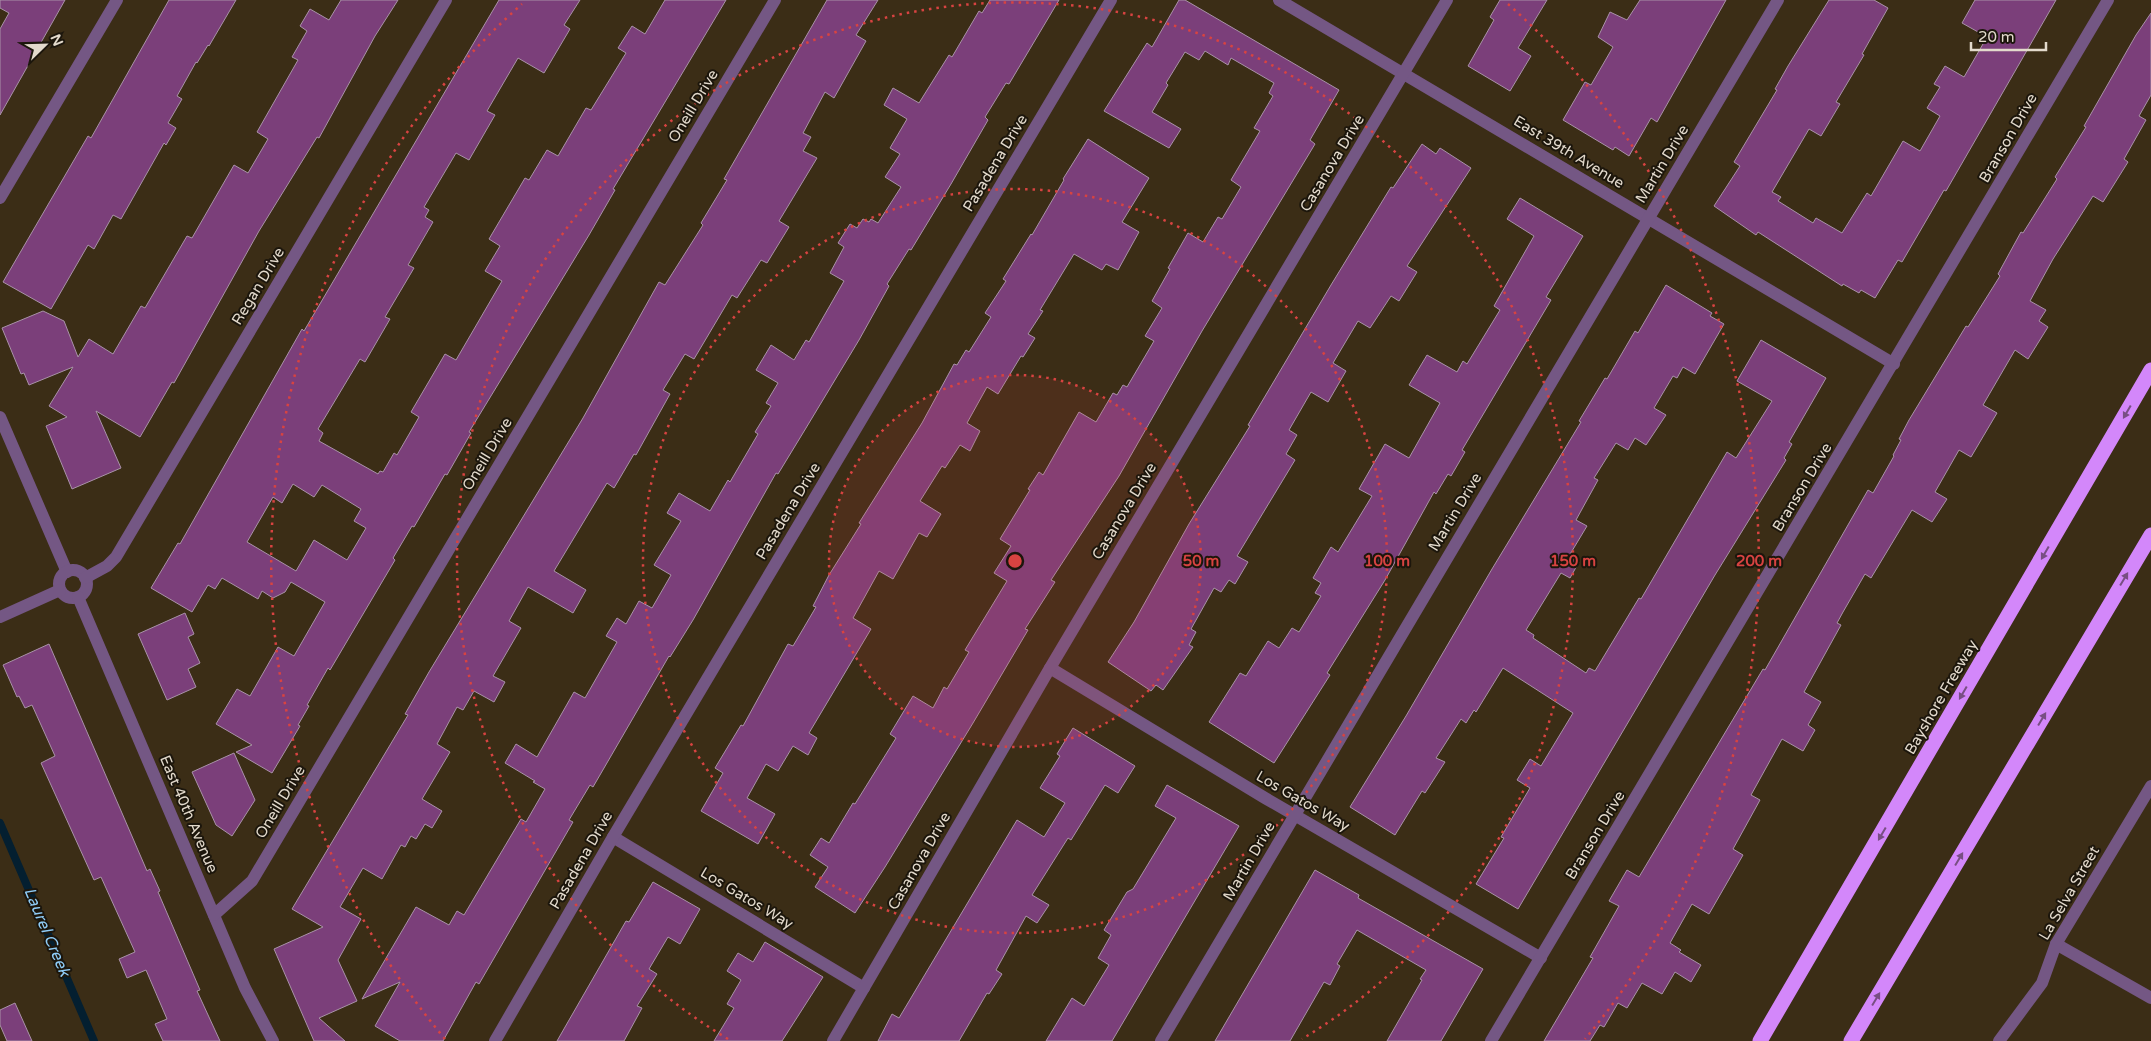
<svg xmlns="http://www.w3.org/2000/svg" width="2151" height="1041" font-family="'Varela Round',sans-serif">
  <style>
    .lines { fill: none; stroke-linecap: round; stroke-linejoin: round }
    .stream { stroke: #041f30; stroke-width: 8 }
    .building { fill: #7b3f7a; stroke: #a992a8; fill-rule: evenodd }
    .minor { stroke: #745784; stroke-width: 12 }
    .highway { stroke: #d387fa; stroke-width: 15 }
    .oneway { fill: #784e83 }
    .ring { fill: none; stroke: #d84341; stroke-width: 2.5; stroke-dasharray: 2.5 5 }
    .labels { text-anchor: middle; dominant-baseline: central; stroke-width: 4; stroke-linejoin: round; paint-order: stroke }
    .street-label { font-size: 15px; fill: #e3dacc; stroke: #1c160c }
    .water-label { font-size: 16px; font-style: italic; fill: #8fccf7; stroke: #1c160c }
    .centre { fill: #d84341; stroke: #1c160c; stroke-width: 2.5 }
    .ring-label { font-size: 15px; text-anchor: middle; font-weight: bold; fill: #d84341; stroke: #1c160c; stroke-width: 4; stroke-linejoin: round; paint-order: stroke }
  </style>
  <rect width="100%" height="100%" fill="#3b2d16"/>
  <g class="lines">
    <path class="stream" d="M0,823l94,218"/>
  </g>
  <g class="building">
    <path d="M0,0h65l-65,115v-86l9,-16 -9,-5z"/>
    <path d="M169,0h67l-27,46 -1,-1 -11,18 -1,-1 -19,34 5,3 -14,24 8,5 -10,17 -2,-2 -43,76 -8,-4 -19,34 -6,-4 -37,64 -48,-27 85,-146 3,2z"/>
    <path d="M341,0h57l-23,36 -56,102 -2,-1 -58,94 -85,152 -2,-1 -32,55 -44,-26 25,57 -49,21 -26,-63 21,-9 -18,-11 24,-39 -44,18 -5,-12 -3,1 -19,-46 41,-17 21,10 14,36 11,-18 24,15 28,-48 4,2 42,-72 5,2 42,-73 14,8 20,-34 -11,-7 41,-72 -6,-3 15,-26 -7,-5 10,-17 19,11z"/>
    <path d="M499,0h81l-16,25 6,4 -26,44 -26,-15 -31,53 8,4 -26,45 -13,-7 -32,54 5,3 -4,7 8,5 -25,43 6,3 -29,49 5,2 -25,43 -5,-3 -42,70 5,4 -4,8 59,33 2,-3 3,1 11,-19 3,2 22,-38 -8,-5 34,-58 11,6 46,-79 -17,-10 15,-25 -11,-7 36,-61 4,2 18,-30 11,6 28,-48 5,2 35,-57 -8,-5 14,-22 13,8 20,-34h61l-113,189 2,1 -26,45 -120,197 2,1 -24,42 -2,-1 -31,53 -2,-1 -19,32 2,2 -65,110 -2,-2 -21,37 2,1 -11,19 2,1 -28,47 -36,-21 16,-7 -36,-21 21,-35 13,7 28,-49 16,9 31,-54 -34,-20 -6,10 -12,6 -11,-7 -4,8 -36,-21 -7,11 -7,-4 -16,27 -41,-24 27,-45 2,1 122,-215 2,2zM293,484l21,13 8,-12 39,24 -7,12 12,7 -19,32 -33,-20 -18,31 -49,-29 26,-45 9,6z"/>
    <path d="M827,0h51l-22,35 10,6 -32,57 -9,-6 -22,41 8,4 -8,14 14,7 -38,63 10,6 -22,36 -6,-3 -24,38 -5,-3 -38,64 -9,-5 -22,36 7,4 -34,61 -2,-1 -20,34 -7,-5 -53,88 32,19 -13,23 -45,-26 -19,34 12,7 -28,48 12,6 -11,20 -20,-11 -11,19 -6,-3 -20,37 13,8 -28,47 20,12 -10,17 -7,-4 -9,15 -5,-3 -6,11 -4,-2 -19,34 -19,-11 -23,39 21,12 -23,41 19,41 -38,17 26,23h-31l-40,-92 49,-22 -31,-18 116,-194 -3,-1 24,-42 154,-254 76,-136 6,3 38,-60 -2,-2 26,-43 -3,-1z"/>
    <path d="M990,0h69l-50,84 -3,-1 -21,34 3,3 -37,64 -40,66 -2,-1 -22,35 2,2 -30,54 -53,88 -28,46 -2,-1 -83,147 -23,37 -1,-1 -76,131 -3,-2 -21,35 4,2 -94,162 -3,-2 -33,59h-43l-25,-15 25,-44 -38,17 54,-92 33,18 8,-14 7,4 57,-96 5,3 19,-33 -12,-7 2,-1 -30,-18 11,-19 21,13 37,-65 11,6 32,-56 -11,-6 11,-18 9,6 13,-23 13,7 19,-33 -17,-10 27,-44 -14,-8 12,-20 31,18 18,-31 2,2 28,-48 -3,-2 16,-26 -5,-3 12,-20 -22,-13 15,-25 23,15 12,-20 3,2 35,-61 -14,-8 14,-26 -6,-4 12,-19 7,4 6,-9 6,3 2,-3 7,4 23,-36 -16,-10 15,-23 -10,-6 17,-29 -23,-14 9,-17 26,15 30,-48 3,2 27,-46 3,2z"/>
    <path d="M1179,0h6l154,90 -29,50 5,4 -113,187 -83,145 -68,104 4,2 -30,47 3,1 -55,93 -88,144 -30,46 -40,-26 13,-20 -18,-12 11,-17 8,5 24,-40 2,1 41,-66 -6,-4 23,-38 20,12 11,-21 3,2 22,-37 -4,-2 42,-69 -13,-8 17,-27 -11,-7 30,-49 -2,-1 11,-17 4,3 36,-63 17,10 17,-29 4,2 6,-10 4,2 27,-46 -9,-5 17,-28 -10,-7 18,-32 -2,-1 20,-35 15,9 15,-25 4,2 19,-32 -10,-7 29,-49 -6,-3 19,-32 -4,-3 5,-10 -43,-25 -3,7 -23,-14 -6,9 -14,-8 -19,31 2,2 -16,27 29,17 -12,19 -65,-37 43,-68 5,4z"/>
    <path d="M1500,0h47l-29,48 13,8 -21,35 -42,-25 26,-46 -4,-3z"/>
    <path d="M1640,0h86l-69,122 -6,-4 -22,38 -14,-9 -2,3 -50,-30 22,-38 6,3 22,-38 -15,-10 12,-25 17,8z"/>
    <path d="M1829,0h45l14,8 -26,46 2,1 -28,47 4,2 -19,32 -12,-7 -37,63 9,5 -3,4 35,22 3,-5 26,15 25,-40 4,3 32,-55 17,10 20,-35 -13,-8 13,-21 -6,-3 11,-18 19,11 23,-40 -25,-14 13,-23h81l-110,191 -2,-1 -42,72 -4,-2 -23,38 -14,-8 -2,3 -16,-9 -1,2 -84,-54 -2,3 -42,-29 26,-40 -6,-4 43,-72 -2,-1 13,-23z"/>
    <path d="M2151,13v82l-12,21 7,4 -22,39 4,3 -25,40 -10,-6 -40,63 -23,42 16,9 -7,11 9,6 -20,32 -13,-9 -32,55 14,8 -26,44 -12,-7 -24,42 12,7 -15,23 -20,-12 -41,68 -6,-4 -22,38 -6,11 4,2 -37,67 17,10 -13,23 7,5 -12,21 -21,-12 -31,56 9,5 -27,49 10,6 -34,59 -17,-10 -22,39 11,7 -2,2 22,13 -10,17 -16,-10 -13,22 -20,-11 -15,25 -9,-5 -14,24 -4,-2 -10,16h-46l49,-83 -3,-1 29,-51 -10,-5 18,-31 12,7 124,-208 2,1 103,-180 5,3 21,-37 -1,-1 8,-15 -2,-1 10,-19 57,-94 2,1 32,-51 -2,-2 23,-42 2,1 34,-54 -2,-2 31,-50 -2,-1 52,-91z"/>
    <path d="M1088,139l61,39 -27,44 17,10 -21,38 -12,-6 -4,6 -28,-16 -34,56 3,1 -15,23 7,4 -12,19 -2,-1 -23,38 -11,-7 -20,36 13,8 -10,20 -10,-6 -15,23 -3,-2 -22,35 21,13 -14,23 -8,-4 -26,46 -14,-8 -26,47 18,11 -62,104 8,5 -9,17 -15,-9 -15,25 -12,-7 -19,34 28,16 -17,30 -57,-33 22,-38 -8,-5 26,-43 2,1 45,-82 5,2 23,-39 -3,-1 16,-31 32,-51 -2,-1 63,-100 32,-59 3,1 9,-15 3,2 22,-35 -6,-4 21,-32 -3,-2 28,-45 1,1 32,-55 -1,-1z"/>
    <path d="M1422,144l14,10 4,-6 31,20 -64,98 10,6 -18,29 -8,-5 -21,32 -12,-7 -25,42 13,8 -18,31 -17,-10 -22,38 8,5 -11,19 9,6 -58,96 11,6 -13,22 -6,-4 -8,12 -7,-4 -23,41 5,3 -7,13 4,2 -30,43 -7,-5 -5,6 -43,-29 26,-40 55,-98 61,-98 -2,-1 83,-140 60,-98 2,1z"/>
    <path d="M1520,198l63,38 -37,61 5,3 -89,150 3,2 -14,24 -3,-2 -12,20 -2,-2 -49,88 -58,93 3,2 -56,88 -65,-41 31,-49 6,3 22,-35 11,7 13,-20 7,4 22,-36 -6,-3 6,-10 -8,-5 18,-31 7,5 34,-56 -13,-7 26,-45 24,14 31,-55 -31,-18 18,-30 30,17 6,-11 4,3 33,-54 -6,-4 40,-70 -27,-17z"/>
    <path d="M1666,285l46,28 -2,3 14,8 -29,50 -12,-7 -6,11 -4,-2 -19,32 12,7 -20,30 -11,-7 -7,12 -12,-7 -22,35 4,2 -22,40 11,6 -18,30 10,6 -9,16 -9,-5 -35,57 8,5 -1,3 53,35 3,-5 6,3 44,-73 2,1 86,-147 9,6 36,-57 -35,-20 24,-41 65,38 -37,64 3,2 -8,14 2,2 -71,115 -197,334 -42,-25 28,-46 -3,-1 29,-49 -13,-8 13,-21 11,7 32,-53 -70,-45 -27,44 -2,-2 -8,13 -5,-4 -25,39 9,4 -20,31 -3,-2 -27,44 -45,-28 56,-91 86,-147 89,-147 -2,-1 26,-43 2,1 28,-48 3,2z"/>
    <path d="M185,613l9,21 -6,3 12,26 -12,6 8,18 -29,13 -29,-66z"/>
    <path d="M49,644l98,227 3,-2 10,22 -2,1 42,98 -3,1 23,50h-57l-8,-17 12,-5 -21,-49 -19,8 -8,-19 16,-7 -34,-75 -7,3 -53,-117 14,-7 -23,-51 -7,3 -6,-12 -2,1 -14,-32z"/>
    <path d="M1073,728l62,38 -17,27 -13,-8 -34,55 -3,-2 -36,57 17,10 -12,18 -11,-7 -30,54 6,4 -13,20 -2,-1 -28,48h-81l14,-27 7,4 118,-198 27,17 21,-34 -25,-15 20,-32 -3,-2z"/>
    <path d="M234,753l21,47 -23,36 -16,-11 -24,-53z"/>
    <path d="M1167,785l72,41 -127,215h-66l26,-43 12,8 25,-41 -11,-7 13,-23 -7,-5 23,-38 6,-3 43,-71 -21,-12z"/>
    <path d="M1315,870l44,25 -1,3 125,71 -42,72h-54l35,-61 -2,-1 6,-9 -69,-40 -20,34 3,2 -10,19 -6,-3 -34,59h-75z"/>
    <path d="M653,882l47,27 -20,35 -12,-7 -19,32 8,5 -20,32 5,2 -18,33h-67l69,-120 3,1z"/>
    <path d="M765,942l58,35 -41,64h-68l20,-33 -7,-4 14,-24 -14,-9 11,-18 15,9z"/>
    <path d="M15,1003l17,38h-25l-7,-16v-15z"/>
  </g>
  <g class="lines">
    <g class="minor">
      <path d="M1279,0l615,364"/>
      <path d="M0,198l117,-198"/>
      <path d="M0,417l67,155"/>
      <circle cx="73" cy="584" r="14"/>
      <path d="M85,578l22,-12 9,-9 330,-557"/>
      <path d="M78,597l167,391 28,53"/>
      <path d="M0,617l60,-27"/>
      <path d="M1050,668l215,130 276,160"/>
      <path d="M613,837l251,151"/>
      <path d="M214,915l38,-34 523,-881"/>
      <path d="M2056,944l95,54"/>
      <path d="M495,1041l118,-204 498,-837"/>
      <path d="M833,1041l217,-373 397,-668"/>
      <path d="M1161,1041l617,-1041"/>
      <path d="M1491,1041l617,-1041"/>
      <path d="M1999,1041l43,-58 14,-39 95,-158"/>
    </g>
    <g class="highway">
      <path d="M1760,1041l391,-671"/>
      <path d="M1851,1041l300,-506"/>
    </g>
  </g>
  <defs><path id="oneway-solid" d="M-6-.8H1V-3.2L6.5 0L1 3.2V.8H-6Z" transform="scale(1.25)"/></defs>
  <g class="oneway">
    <use href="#oneway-solid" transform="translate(2127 412) rotate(120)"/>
    <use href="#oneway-solid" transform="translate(2045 553) rotate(120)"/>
    <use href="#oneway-solid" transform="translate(2124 579) rotate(-59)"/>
    <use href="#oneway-solid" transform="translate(1963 693) rotate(120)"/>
    <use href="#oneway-solid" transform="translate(2042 719) rotate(-59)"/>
    <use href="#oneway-solid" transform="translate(1882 834) rotate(120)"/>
    <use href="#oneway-solid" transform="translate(1959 859) rotate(-59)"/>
    <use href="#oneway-solid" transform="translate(1876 999) rotate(-59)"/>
  </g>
  <circle cx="1015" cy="561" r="186" fill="#d84341" fill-opacity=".12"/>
  <g class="ring">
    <circle cx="1015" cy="561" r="186"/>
    <circle cx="1015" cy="561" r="372"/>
    <path d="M728 1039A558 558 0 1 1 1302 1039"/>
    <path d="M445 1039A744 744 0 0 1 522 4M1508 4A744 744 0 0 1 1585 1039"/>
  </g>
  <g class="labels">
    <g class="street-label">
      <text transform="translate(693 106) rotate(-59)">Oneill Drive</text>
      <text transform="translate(2008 138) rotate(-60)">Branson Drive</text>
      <text transform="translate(1569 152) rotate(31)">East 39th Avenue</text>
      <text transform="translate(995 163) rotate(-59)">Pasadena Drive</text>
      <text transform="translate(1332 163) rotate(-59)">Casanova Drive</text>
      <text transform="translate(1662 164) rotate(-59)">Martin Drive</text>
      <text transform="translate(258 286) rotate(-59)">Regan Drive</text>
      <text transform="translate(487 454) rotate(-59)">Oneill Drive</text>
      <text transform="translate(1802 487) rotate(-59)">Branson Drive</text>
      <text transform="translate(788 511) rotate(-59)">Pasadena Drive</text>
      <text transform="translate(1124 511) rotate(-59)">Casanova Drive</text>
      <text transform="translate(1455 512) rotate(-59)">Martin Drive</text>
      <text transform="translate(1941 697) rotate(-60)">Bayshore Freeway</text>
      <text transform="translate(1303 801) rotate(30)">Los Gatos Way</text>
      <text transform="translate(280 802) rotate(-59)">Oneill Drive</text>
      <text transform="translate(189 814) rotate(67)">East 40th Avenue</text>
      <text transform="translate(1595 835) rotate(-59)">Branson Drive</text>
      <text transform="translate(581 860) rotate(-60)">Pasadena Drive</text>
      <text transform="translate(919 861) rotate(-60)">Casanova Drive</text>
      <text transform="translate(1249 861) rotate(-60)">Martin Drive</text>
      <text transform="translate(2069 893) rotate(-60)">La Selva Street</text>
      <text transform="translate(747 898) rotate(31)">Los Gatos Way</text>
    </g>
    <g class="water-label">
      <text transform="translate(47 932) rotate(67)">Laurel Creek</text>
    </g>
  </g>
  <circle cx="1015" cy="561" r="8" class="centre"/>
  <g class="ring-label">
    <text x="1201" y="566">50 m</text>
    <text x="1387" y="566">100 m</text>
    <text x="1573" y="566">150 m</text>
    <text x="1759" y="566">200 m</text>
  </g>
  <g transform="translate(45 45) rotate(67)" stroke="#1c160c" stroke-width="4" paint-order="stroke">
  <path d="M0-4L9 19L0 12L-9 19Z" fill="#e3dacc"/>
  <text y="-8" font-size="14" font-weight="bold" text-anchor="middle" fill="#e3dacc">N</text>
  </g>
  <path d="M1971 42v8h75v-8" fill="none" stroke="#e3dacc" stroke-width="2.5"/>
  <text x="1978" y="42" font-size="15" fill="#e3dacc" stroke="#1c160c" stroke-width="4" paint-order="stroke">20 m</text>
</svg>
